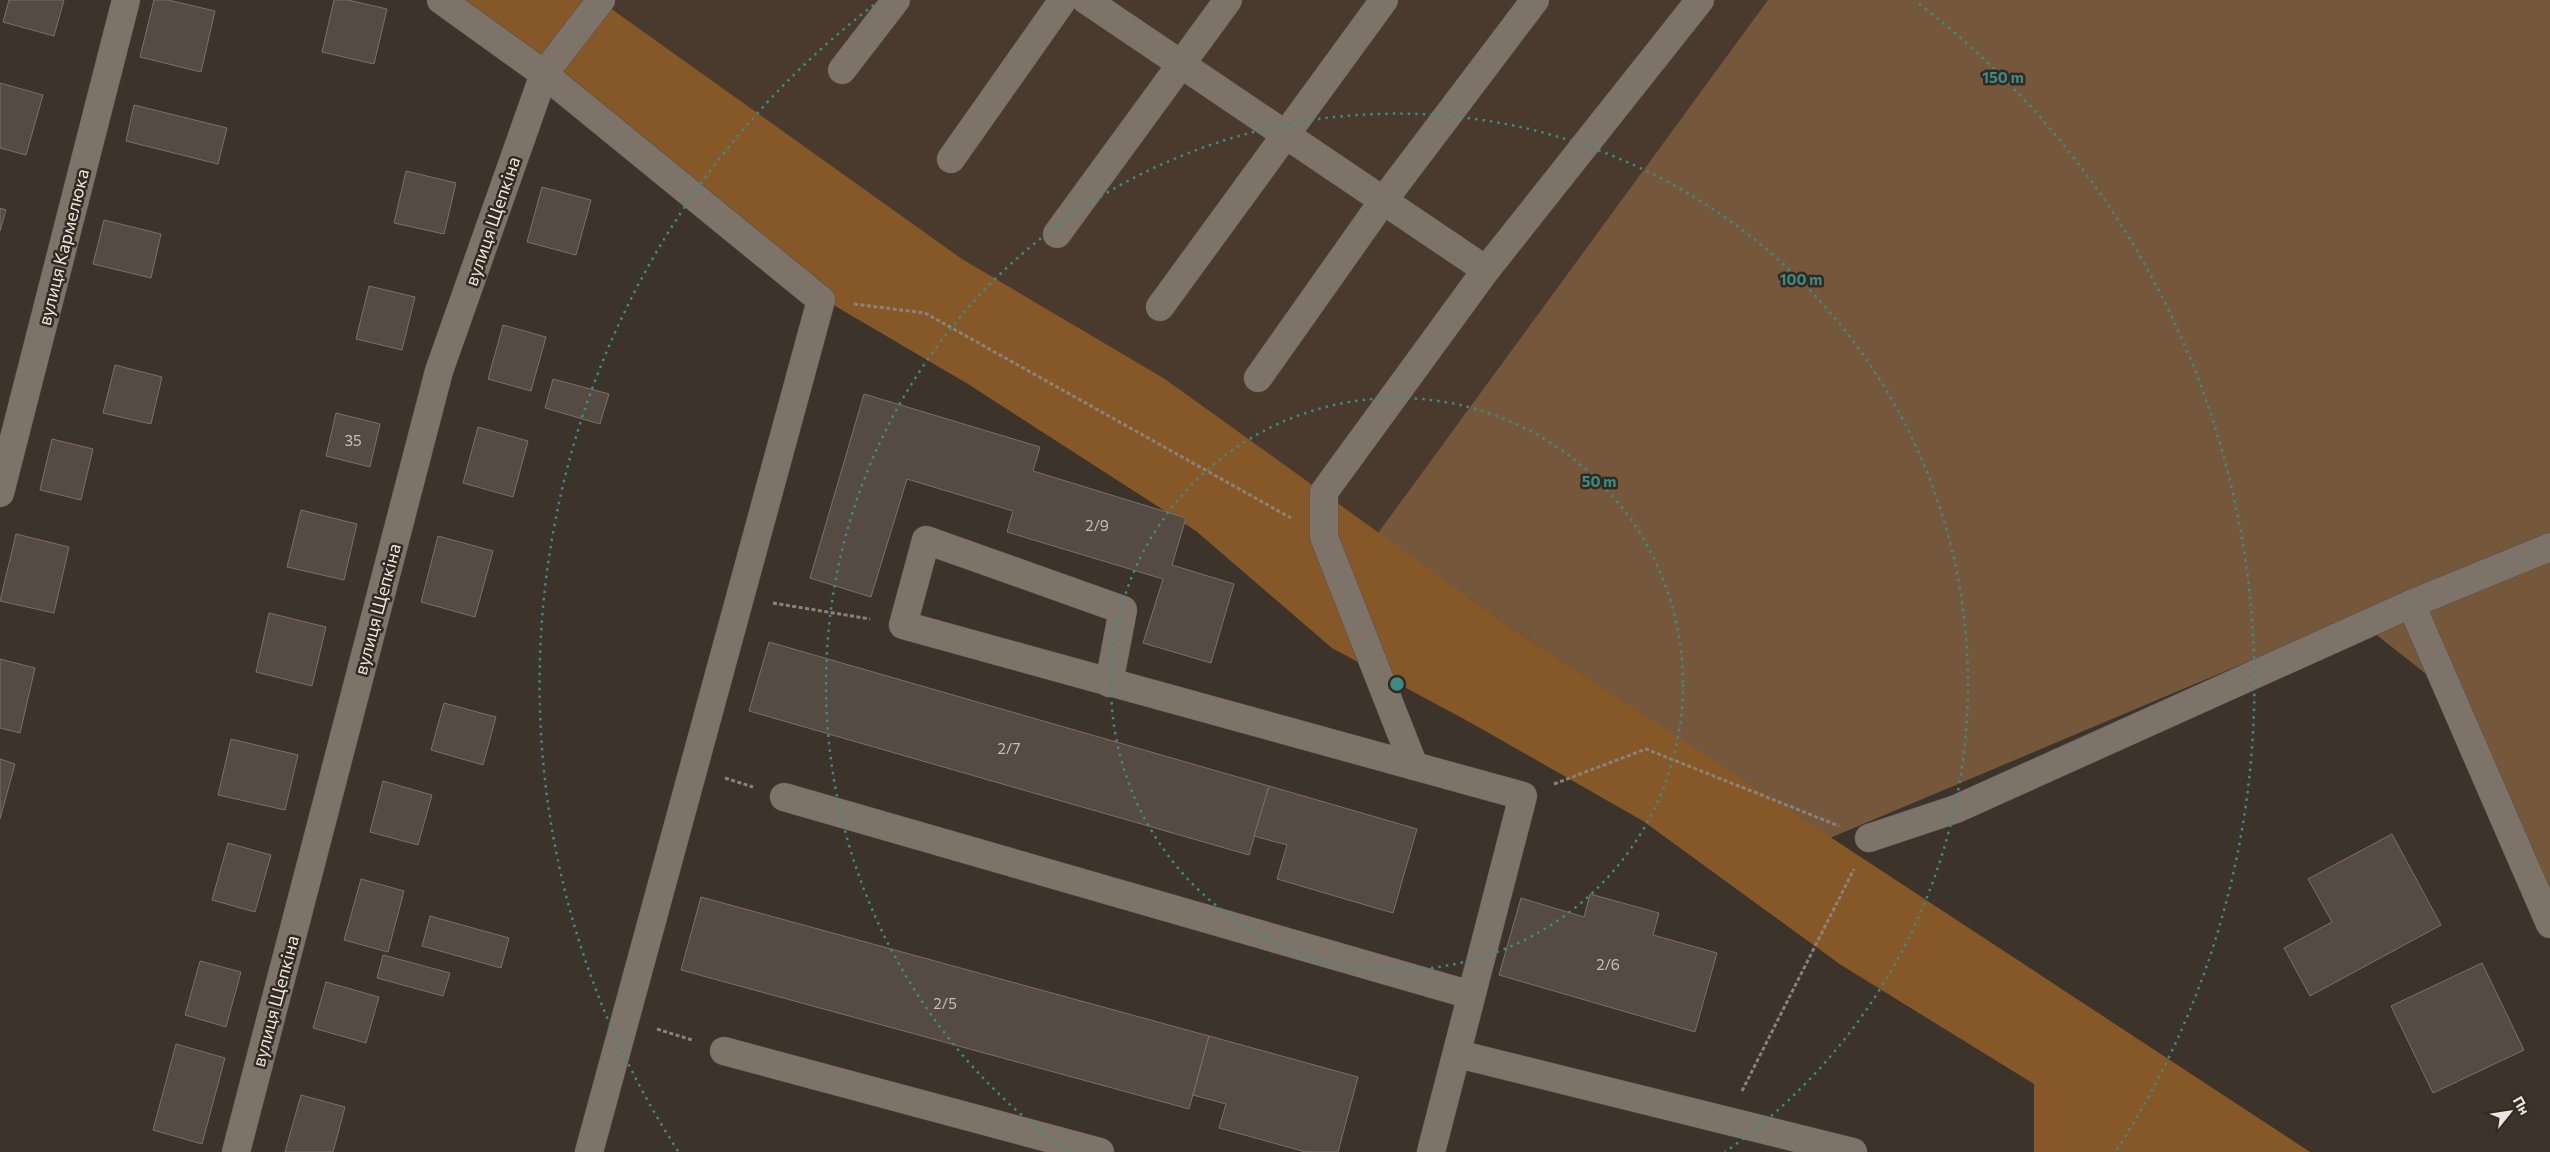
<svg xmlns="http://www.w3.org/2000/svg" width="2550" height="1152" font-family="Commissioner,sans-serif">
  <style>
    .built { fill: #493a2d }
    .green { fill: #75583c }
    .forest { fill: #865828 }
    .building { fill: #554b42; stroke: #7b7167 }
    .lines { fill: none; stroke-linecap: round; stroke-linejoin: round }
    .minor-casing { stroke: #574f49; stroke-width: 29 }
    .path { stroke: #8a827b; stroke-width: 3; stroke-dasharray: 4 2.5; stroke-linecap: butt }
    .minor { stroke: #7d7369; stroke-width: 28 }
    .ring { fill: none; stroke: #3b8c85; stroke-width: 2.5; stroke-dasharray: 2.5 5 }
    .labels { text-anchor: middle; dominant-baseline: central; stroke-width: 5; stroke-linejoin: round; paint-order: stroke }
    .number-label { font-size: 15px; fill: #c6bfb9 }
    .street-label { font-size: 18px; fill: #ece6e1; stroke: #322921 }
    .centre { fill: #3b8c85; stroke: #322921; stroke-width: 2.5 }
    .ring-label { font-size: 15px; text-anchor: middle; font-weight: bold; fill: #3b8c85; stroke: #322921; stroke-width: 5; stroke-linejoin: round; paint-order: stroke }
  </style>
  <rect width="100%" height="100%" fill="#3c332a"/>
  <path class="built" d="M599,0h1169l-390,533 -213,-154 -203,-120z"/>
  <path class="green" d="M1768,0h782v889l-115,-208 -81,-64 -524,221 -323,-213 -129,-92z"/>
  <path class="forest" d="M444,0h155l363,259 203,120 342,246 803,527h-276v-68l-193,-119 -198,-144 -170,-97 -141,-76 -136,-117 -228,-147 -211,-124z"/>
  <g class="building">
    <path d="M9,0h55l-10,36 -51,-14z"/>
    <path d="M154,0h14l47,11 -14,61 -61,-15z"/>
    <path d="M334,0h14l39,9 -13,55 -52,-12z"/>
    <path d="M0,83l43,12 -17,60 -26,-7z"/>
    <path d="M134,105l93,23 -9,36 -92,-23z"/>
    <path d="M406,171l50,12 -12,51 -50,-11z"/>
    <path d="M542,187l49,13 -15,55 -49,-13z"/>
    <path d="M0,208l6,2 -6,21z"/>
    <path d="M104,220l57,14 -10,44 -58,-14z"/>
    <path d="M369,286l46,11 -13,53 -46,-11z"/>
    <path d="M503,325l43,12 -15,54 -43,-12z"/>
    <path d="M115,365l47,12 -11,47 -48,-11z"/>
    <path d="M553,379l56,15 -9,30 -55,-16z"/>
    <path d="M864,394l176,53 -7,24 153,47 -14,47 62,19 -23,79 -68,-20 20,-64 -156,-47 6,-21 -106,-32 -36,118 -61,-19z"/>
    <path d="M336,413l44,11 -10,43 -44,-11z"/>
    <path d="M478,427l50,14 -15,56 -50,-14z"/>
    <path d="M52,439l41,10 -12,51 -41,-10z"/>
    <path d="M301,510l56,14 -13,56 -57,-13z"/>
    <path d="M16,534l53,13 -15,66 -54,-12z"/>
    <path d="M438,536l55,15 -18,66 -54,-15z"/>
    <path d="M269,613l57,14 -14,59 -56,-14z"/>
    <path d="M769,642l500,144 -20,69 -500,-144z"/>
    <path d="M0,659l35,9 -15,65 -20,-5z"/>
    <path d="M444,703l52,14 -13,48 -52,-15z"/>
    <path d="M231,739l67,16 -13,55 -67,-15z"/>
    <path d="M0,759l15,5 -15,55z"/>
    <path d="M383,781l49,14 -14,50 -48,-13z"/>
    <path d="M1269,786l148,43 -24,84 -116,-34 10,-34 -33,-9z"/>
    <path d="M2392,834l49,91 -131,71 -26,-48 48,-26 -24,-43z"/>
    <path d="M228,843l43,12 -16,57 -43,-12z"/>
    <path d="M361,879l43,12 -16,61 -44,-12z"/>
    <path d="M1590,894l69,19 -6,22 64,18 -22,79 -196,-57 22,-77 63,19z"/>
    <path d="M701,897l508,139 -20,73 -508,-139z"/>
    <path d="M430,916l79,22 -8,30 -79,-22z"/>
    <path d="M383,955l67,18 -7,23 -66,-18z"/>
    <path d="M200,961l41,11 -15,55 -41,-12z"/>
    <path d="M2482,963l42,87 -91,43 -42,-87z"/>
    <path d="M326,982l53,15 -13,46 -53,-15z"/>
    <path d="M1209,1036l149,41 -20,75h-32l-87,-24 7,-24 -33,-9z"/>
    <path d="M176,1044l49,14 -23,86 -49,-14z"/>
    <path d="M301,1095l44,12 -12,45h-48z"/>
  </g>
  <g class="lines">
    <defs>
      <g id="minor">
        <path d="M1086,0l400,270"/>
        <path d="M842,70l54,-70"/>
        <path d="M951,159l112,-159"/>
        <path d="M1057,234l171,-234"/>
        <path d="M1160,307l224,-307"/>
        <path d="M1258,378l125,-177 152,-201"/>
        <path d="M0,493l126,-493"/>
        <path d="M2411,604l139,320"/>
        <path d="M1109,683l14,-73 -197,-70 -23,85 620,171 -92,356"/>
        <path d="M1414,766l-90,-229v-45l162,-222 214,-270"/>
        <path d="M784,797l687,198"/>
        <path d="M1869,838l87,-29 455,-205 139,-57"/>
        <path d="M724,1051l376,101"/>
        <path d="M1458,1054l395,98"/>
        <path d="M236,1152l203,-781 105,-297 -103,-74"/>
        <path d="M589,1152l232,-852 -277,-226 57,-74"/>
      </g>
    </defs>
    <use href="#minor" class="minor-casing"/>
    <g class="path">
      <path d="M854,304l71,9 366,205"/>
      <path d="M773,603l97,16"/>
      <path d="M725,778l28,9"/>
      <path d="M1554,784l92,-35 193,77"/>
      <path d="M657,1029l35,11"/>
      <path d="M1742,1091l112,-222"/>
    </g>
    <use href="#minor" class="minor"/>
  </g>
  <g class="ring">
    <circle cx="1397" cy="684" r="286"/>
    <path d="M1069 1152A571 571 0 1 1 1725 1152"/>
    <path d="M678 1151A857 857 0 0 1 875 4M1919 4A857 857 0 0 1 2116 1151"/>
  </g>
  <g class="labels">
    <g class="number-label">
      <text x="353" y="440">35</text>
      <text x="1097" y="525">2/9</text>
      <text x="1009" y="748">2/7</text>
      <text x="1608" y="964">2/6</text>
      <text x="945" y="1003">2/5</text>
    </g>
    <g class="street-label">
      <text transform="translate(492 221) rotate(-71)">вулиця Щепкіна</text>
      <text transform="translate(63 247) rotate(-76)">вулиця Кармелюка</text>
      <text transform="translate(377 609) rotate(-75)">вулиця Щепкіна</text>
      <text transform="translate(275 1001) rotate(-75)">вулиця Щепкіна</text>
    </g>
  </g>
  <circle cx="1397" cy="684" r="8" class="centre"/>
  <g class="ring-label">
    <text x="2003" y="83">150 m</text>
    <text x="1801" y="285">100 m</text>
    <text x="1599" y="487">50 m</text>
  </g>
  <g transform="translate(2510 1112) rotate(60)" stroke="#322921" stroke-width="4" paint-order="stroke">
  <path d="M0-4L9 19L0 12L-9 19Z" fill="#ece6e1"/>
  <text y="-8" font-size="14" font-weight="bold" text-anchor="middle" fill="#ece6e1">Пн</text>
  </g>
</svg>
